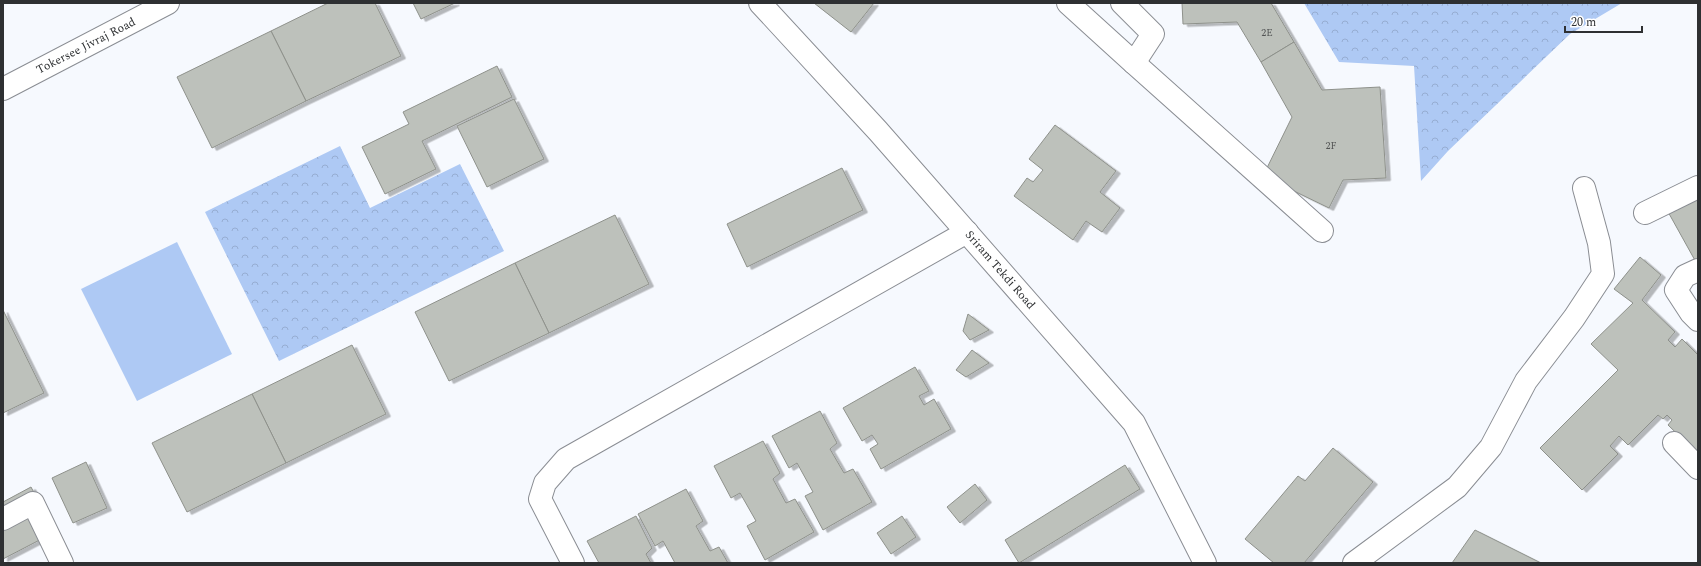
<svg xmlns="http://www.w3.org/2000/svg" width="1701" height="566" font-family="Spectral,serif">
  <style>
    .forest { fill: url(#forest-crowns) }
    .pitch { fill: #aec9f4 }
    .building { fill: #bdc1bb; stroke: #8e918b; filter: url(#shadow) }
    .lines { fill: none; stroke-linecap: round; stroke-linejoin: round }
    .minor-casing { stroke: #8a8d93; stroke-width: 24 }
    .minor { stroke: #fff; stroke-width: 22 }
    .labels { text-anchor: middle; dominant-baseline: central; stroke-width: 3.5; stroke-linejoin: round; paint-order: stroke }
    .number-label { font-size: 10px; fill: #525454 }
    .street-label { font-size: 12px; fill: #2e3032; stroke: #fff }
  </style>
  <defs>
    <pattern id="forest-crowns" width="20" height="18" patternUnits="userSpaceOnUse"><rect width="20" height="18" fill="#aec9f4"/><path d="M2 6a3 3 0 1 1 6 0M12 15a3 3 0 1 1 6 0" fill="none" stroke="#96add2"/></pattern>
    <filter id="shadow"><feDropShadow dx="4.5" dy="2.5" stdDeviation="0" flood-color="#0004"/></filter>
  </defs>
  <rect width="100%" height="100%" fill="#f6f9fe"/>
  <g class="forest">
    <path d="M1304,3h318l-52,31 -122,117 -27,30 -7,-115 -75,-4z"/>
    <path d="M340,146l30,62 90,-44 44,87 -225,110 -74,-149z"/>
  </g>
  <path class="pitch" d="M177,242l55,112 -95,47 -56,-112z"/>
  <g class="building">
    <path d="M328,3h47l26,53 -95,45 -35,-70z"/>
    <path d="M413,3h42l-34,16z"/>
    <path d="M814,3h60l-23,29z"/>
    <path d="M1182,3h89l23,39 -33,20 -24,-40 -54,2z"/>
    <path d="M271,31l35,70 -94,47 -35,-71z"/>
    <path d="M1294,42l28,48 58,-3 6,91 -43,2 -14,28 -66,-32 29,-59 -31,-55z"/>
    <path d="M497,66l15,31 -90,44 14,28 -51,25 -23,-47 47,-23 -6,-12z"/>
    <path d="M514,99l30,60 -57,28 -30,-61z"/>
    <path d="M1055,125l61,46 -16,21 20,16 -18,24 -16,-11 -13,19 -59,-44 13,-18 6,4 10,-12 -14,-11z"/>
    <path d="M842,168l21,42 -116,57 -20,-43z"/>
    <path d="M1698,194v70h-1l-30,-54z"/>
    <path d="M615,215l34,69 -100,49 -34,-70z"/>
    <path d="M1640,257l21,18 -19,25 33,32 -7,8 7,7 7,-8 16,16v99l-30,-29 4,-5 -5,-5 -4,4 -5,-4 -30,30 -9,-9 -9,10 8,8 -36,36 -42,-42 78,-78 -27,-26 42,-41 -19,-14z"/>
    <path d="M515,263l34,70 -100,48 -34,-69z"/>
    <path d="M3,310l41,83 -41,20z"/>
    <path d="M968,314l21,16 -19,10 -7,-9z"/>
    <path d="M352,345l34,69 -100,49 -34,-69z"/>
    <path d="M972,350l17,13 -23,14 -10,-7z"/>
    <path d="M915,367l14,24 -10,5 5,9 10,-6 17,30 -70,40 -11,-20 8,-5 -6,-9 -10,6 -19,-33z"/>
    <path d="M252,394l34,69 -99,49 -35,-69z"/>
    <path d="M820,411l17,32 -7,6 14,24 9,-4 19,33 -49,28 -18,-34 8,-4 -16,-29 -8,5 -17,-32z"/>
    <path d="M763,441l17,32 -7,6 13,24 9,-4 19,33 -49,28 -18,-34 9,-5 -16,-28 -9,5 -17,-32z"/>
    <path d="M1333,448l40,34 -69,81h-30l-29,-24 53,-63 7,5z"/>
    <path d="M86,462l21,46 -34,15 -21,-45z"/>
    <path d="M1125,465l15,24 -121,74 -14,-23z"/>
    <path d="M975,484l12,16 -27,23 -13,-16z"/>
    <path d="M31,487l24,45 -52,27v-57z"/>
    <path d="M686,489l17,32 -7,5 14,25 9,-4 9,16h-53l-12,-22 -8,5 -17,-32z"/>
    <path d="M636,516l16,32 -6,6 5,9h-52l-12,-22z"/>
    <path d="M902,516l14,21 -25,17 -14,-21z"/>
    <path d="M1475,530l66,33h-89z"/>
  </g>
  <g class="lines">
    <defs>
      <g id="minor">
        <path d="M760,3l118,128 256,292 71,140"/>
        <path d="M1068,3l66,60 19,-29 -31,-31"/>
        <path d="M1134,63l188,168"/>
        <path d="M3,89l165,-86"/>
        <path d="M1645,213l53,-26"/>
        <path d="M1698,270l-13,6 -9,14 15,23 7,7"/>
        <path d="M1674,443l24,25"/>
        <path d="M3,519l30,-16 29,60"/>
        <path d="M573,563l-33,-64 5,-16 21,-24 401,-227"/>
        <path d="M1354,563l103,-76 34,-40 35,-66 48,-63 29,-44 -4,-31 -15,-55"/>
      </g>
    </defs>
    <use href="#minor" class="minor-casing"/>
    <use href="#minor" class="minor"/>
  </g>
  <g class="labels">
    <g class="number-label">
      <text x="1267" y="33">2E</text>
      <text x="1331" y="146">2F</text>
    </g>
    <g class="street-label">
      <text transform="translate(86 46) rotate(-27)">Tokersee Jivraj Road</text>
      <text transform="translate(1000 270) rotate(49)">Sriram Tekdi Road</text>
    </g>
  </g>
  <rect width="1701" height="566" fill="none" stroke="#2e3032" stroke-width="8"/>
  <path d="M1565 26v6h77v-6" fill="none" stroke="#2e3032" stroke-width="2"/>
  <text x="1571" y="26" font-size="12" fill="#2e3032" stroke="#ffffff" stroke-width="3" paint-order="stroke">20 m</text>
</svg>
